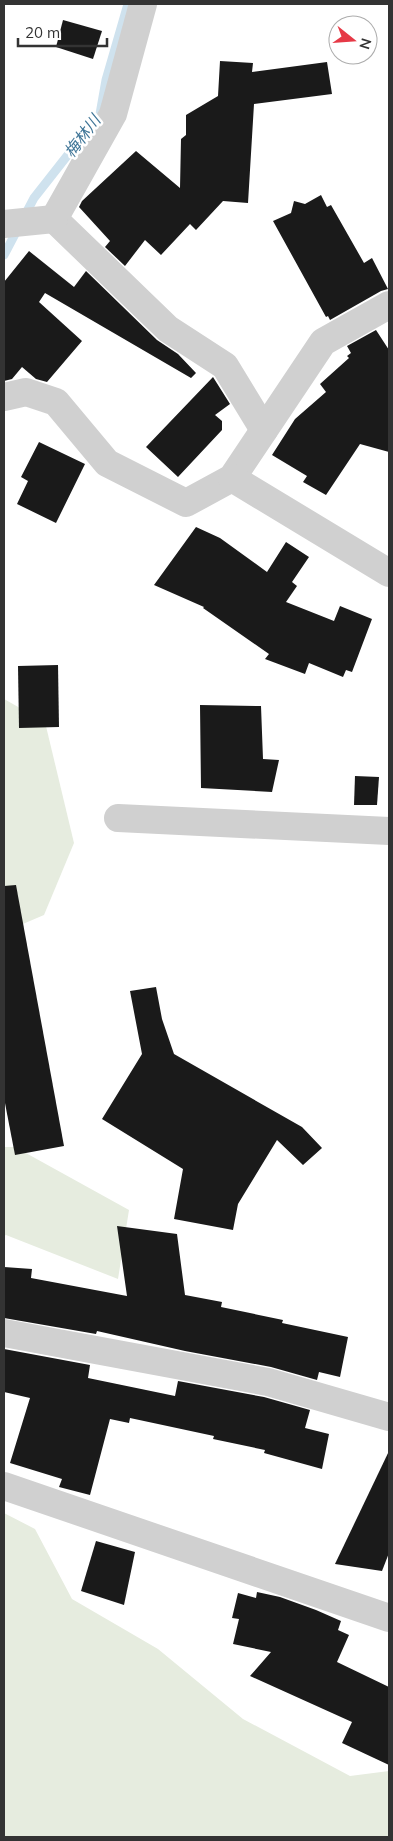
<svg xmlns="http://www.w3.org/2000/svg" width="393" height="1841" font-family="Mulish,'Noto Sans JP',sans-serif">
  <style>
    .green { fill: #e6ecdf }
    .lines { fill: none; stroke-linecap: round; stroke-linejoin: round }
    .stream { stroke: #cfe2ee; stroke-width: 9 }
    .building { fill: #1a1a1a }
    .minor { stroke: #d0d0d0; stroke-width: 28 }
    .labels { text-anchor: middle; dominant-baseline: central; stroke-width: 5; stroke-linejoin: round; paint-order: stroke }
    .water-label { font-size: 16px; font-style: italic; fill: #3f7597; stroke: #fff }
  </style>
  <rect width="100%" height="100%" fill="#fff"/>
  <g class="green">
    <path d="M4,699l41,23 29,121 -30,72 -40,17z"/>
    <path d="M4,1147h11l114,63 -11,69 -112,-44 -2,1z"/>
    <path d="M4,1513l31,16 37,70 86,50 85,70 107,57 39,-5v66h-385z"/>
  </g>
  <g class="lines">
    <path class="stream" d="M4,255l30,-57 66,-84 6,-34 22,-76"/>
  </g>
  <g class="building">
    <path d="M63,20l39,11 -9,28 -37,-12z"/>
    <path d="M220,61l33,2 -1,9 75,-10 5,32 -78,10 -6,99 -25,-2 -27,29 -6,-6 -29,31 -16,-15 -20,26 -20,-19 5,-6 -31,-34 3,-6 54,-50 44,37 1,-49 5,-4v-20l32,-19z"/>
    <path d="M321,195l6,12 4,-2 33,58 8,-5 16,31 -7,2 -51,29 -2,-4 -2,1 -53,-96 18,-8 3,-12 11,3z"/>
    <path d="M29,251l45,36 12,-16 71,69 21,14 18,19 -5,5 -146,-85 -6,9 43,39 -35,41 -11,-3 -14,-12 -10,12 -8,2v-99z"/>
    <path d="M376,330l13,20v102l-29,-8 -34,51 -23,-13 4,-6 -35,-21 23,-36 31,-27 -6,-8 29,-26 -2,-2 4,-3 -4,-7z"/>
    <path d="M213,377l17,27 -15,11 7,6v9l-44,47 -32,-30z"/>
    <path d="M39,442l46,22 -29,59 -39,-19 11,-23 -7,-4z"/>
    <path d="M196,527l24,11 47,34 19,-30 23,15 -17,25 5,4 -11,16 48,19 6,-15 32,13 -20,53 -6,-2 -3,7 -34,-14 -4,11 -40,-15 4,-5 -66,-46 1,-1 -50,-22z"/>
    <path d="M58,665l1,62 -40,1 -1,-62z"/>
    <path d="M200,705l61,1 2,53 16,1 -7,32 -71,-4z"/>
    <path d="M355,776l24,1 -2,28h-23z"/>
    <path d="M16,885l48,261 -49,9 -11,-57v-212z"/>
    <path d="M156,987l6,32 12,35 128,73 20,21 -19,17 -26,-25 -39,64 -5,26 -59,-11 9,-50 -81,-50 40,-65 -12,-63z"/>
    <path d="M117,1226l60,8 8,61 37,7 -1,5 62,13 -1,3 66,14 -8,40 -21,-5 -2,8 -46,-13 -86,-16 -88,-20 -1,3 -92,-16v-51l28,2 -1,9 96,18z"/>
    <path d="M4,1349l86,16 -2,13 87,18 3,-15 86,16 46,13 -5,18 24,6 -7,35 -58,-16 1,-3 -52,-11 1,-3 -84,-18 -1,5 -19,-4 -20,76 -31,-8 3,-8 -52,-16 20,-65 -26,-6z"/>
    <path d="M389,1451v102l-7,18 -47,-7z"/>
    <path d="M96,1541l39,11 -11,53 -43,-14z"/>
    <path d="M257,1592l23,5 36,13 25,11 -3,9 11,5 -12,27 52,25v78l-47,-22 10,-21 -102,-46 21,-24 -38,-8 6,-25 -7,-1 6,-25 18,5z"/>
  </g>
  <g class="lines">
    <g class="minor">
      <path d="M143,4l-30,110 -59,105 114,110 57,37 39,64"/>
      <path d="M4,224l50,-5"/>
      <path d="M4,397l22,-5 30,10 51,61 79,40 46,-25 91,-136 66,-37"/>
      <path d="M232,478l157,95"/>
      <path d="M118,818l271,13"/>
      <path d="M4,1333l264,49 121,35"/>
      <path d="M4,1486l385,132"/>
    </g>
  </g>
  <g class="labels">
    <g class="water-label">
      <text transform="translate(82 136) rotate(-53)">梅林川</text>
    </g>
  </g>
  <rect width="393" height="1841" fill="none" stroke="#333333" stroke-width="10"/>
  <g transform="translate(353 40) rotate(107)"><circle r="24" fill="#ffffff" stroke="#adadad"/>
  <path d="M0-4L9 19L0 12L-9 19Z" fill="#e63946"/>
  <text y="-8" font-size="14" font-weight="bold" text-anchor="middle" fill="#333333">N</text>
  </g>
  <path d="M18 38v8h89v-8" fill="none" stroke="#333333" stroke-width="2.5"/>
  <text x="25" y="38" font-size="15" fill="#333333" stroke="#ffffff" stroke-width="4" paint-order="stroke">20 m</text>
</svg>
